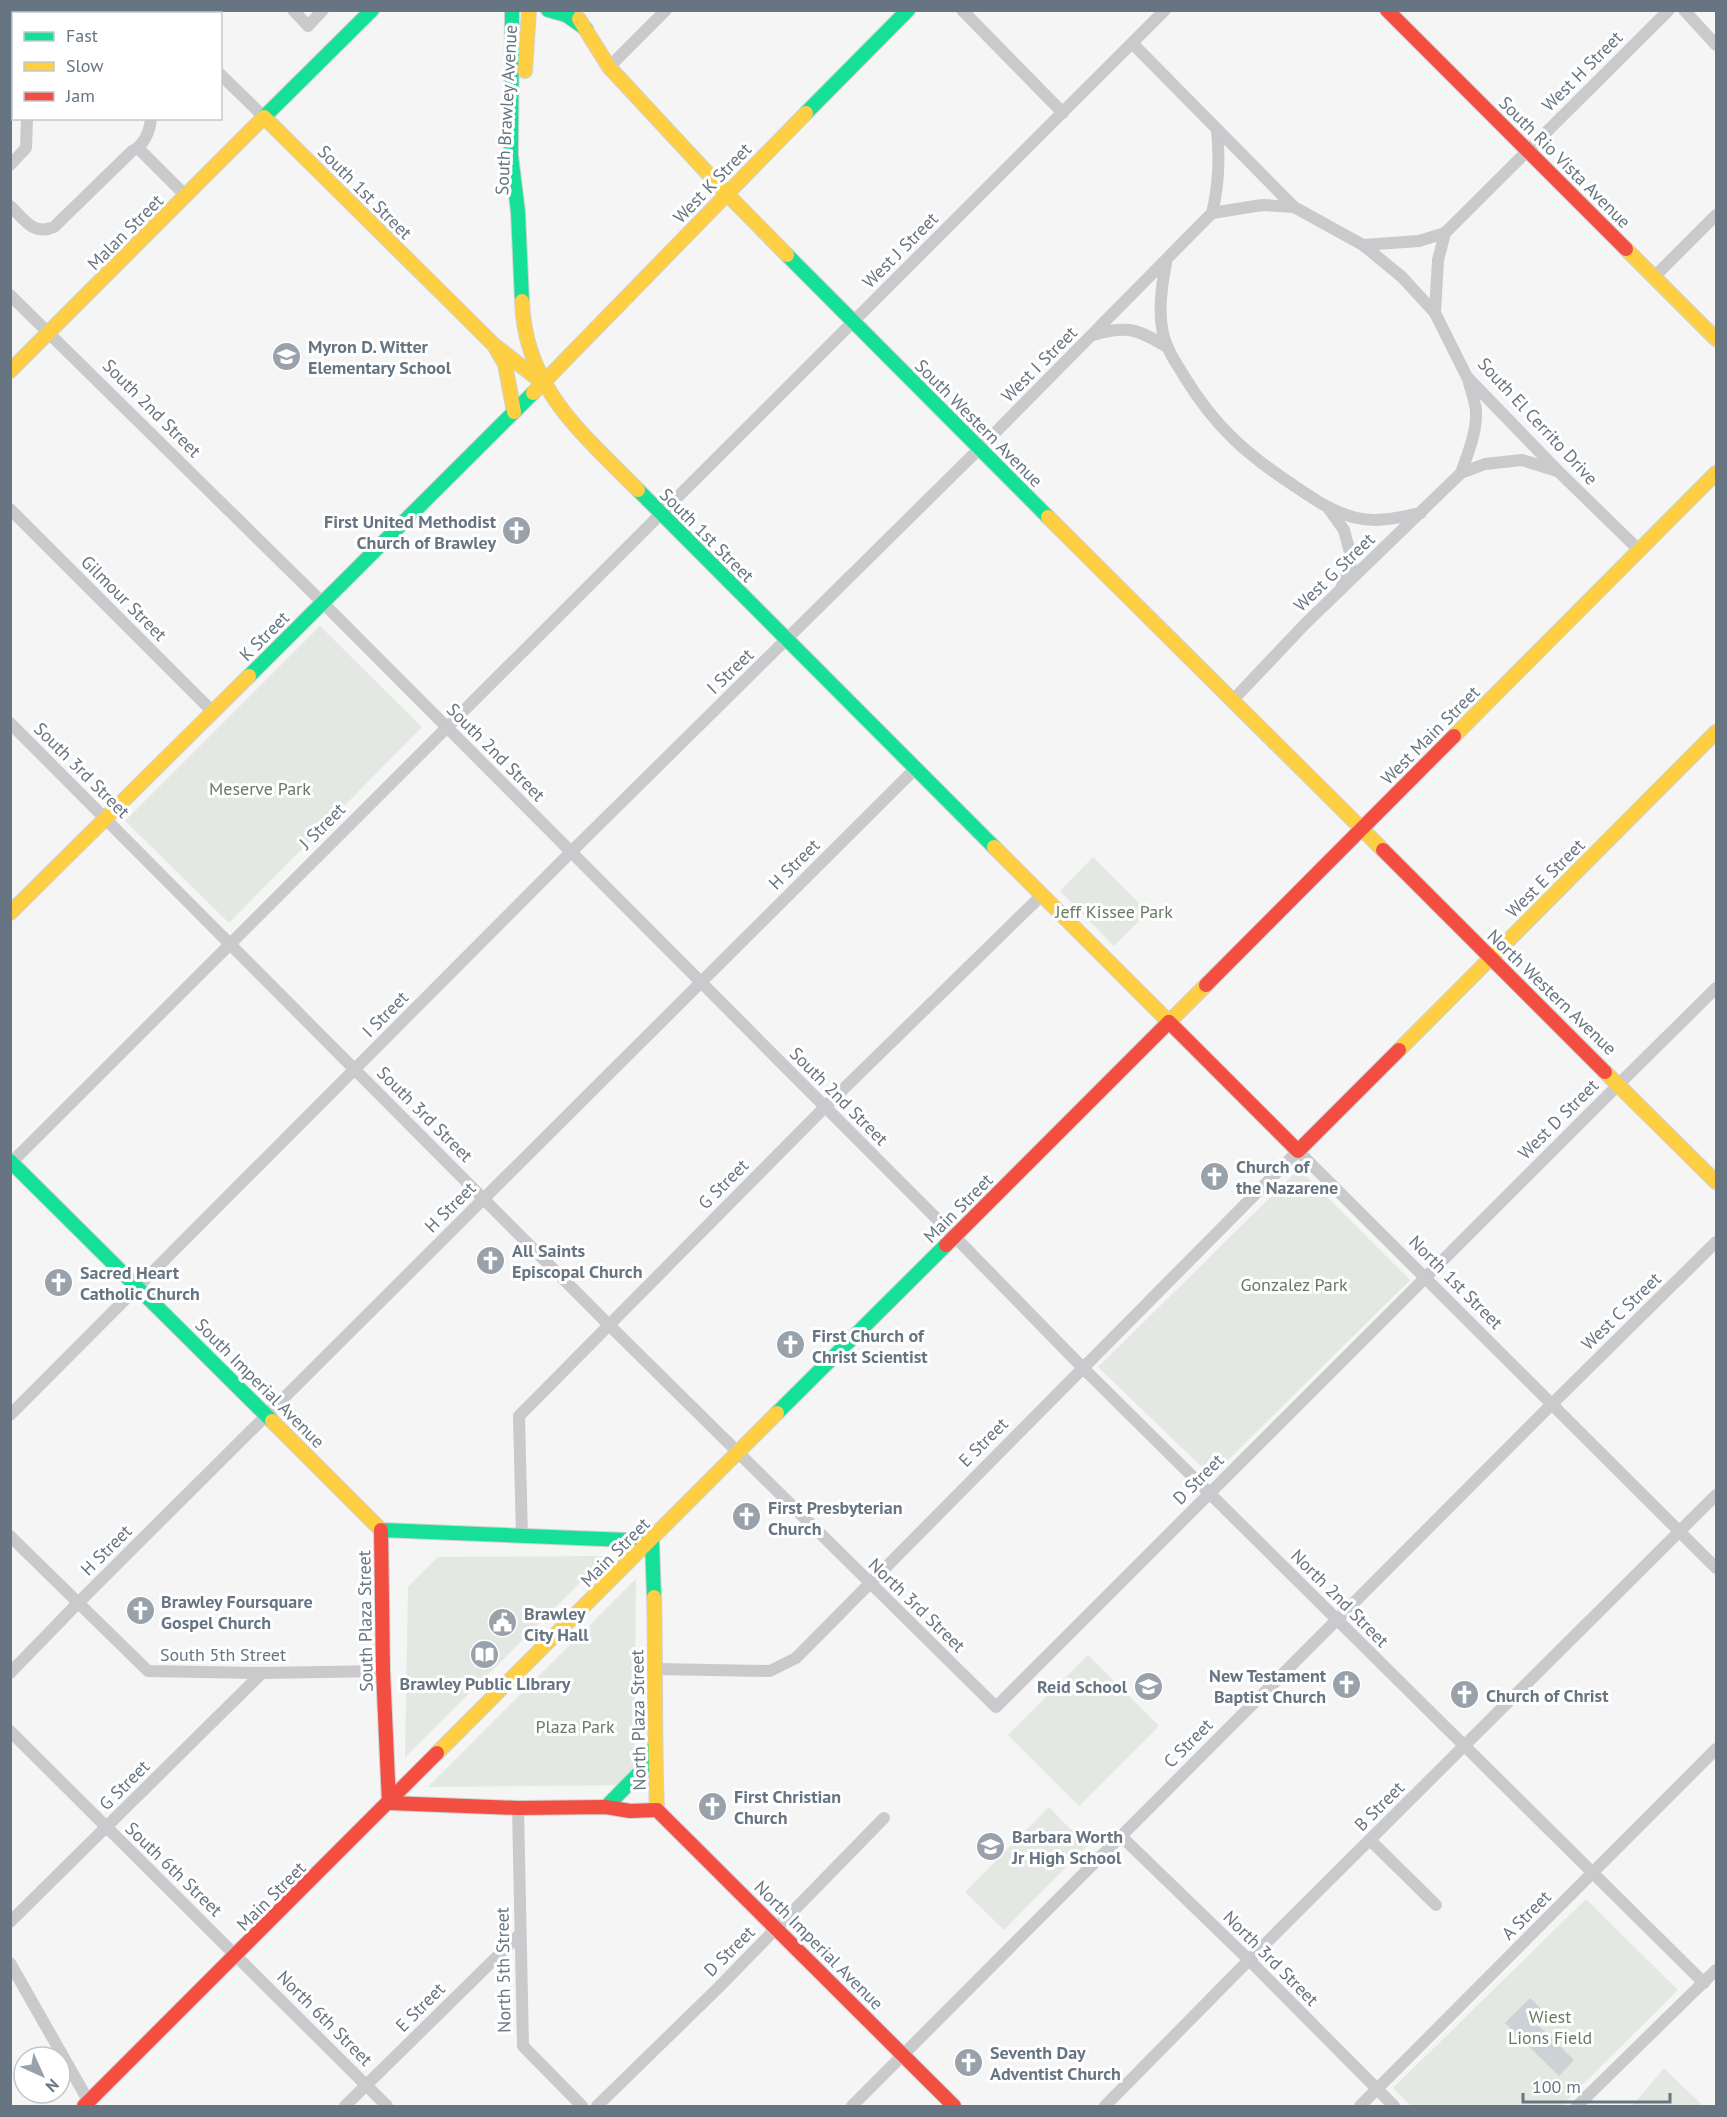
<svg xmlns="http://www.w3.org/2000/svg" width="1727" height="2117" font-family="'PT Sans',sans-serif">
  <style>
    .green { fill: #e4e8e3 }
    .water { fill: #ccd2d6 }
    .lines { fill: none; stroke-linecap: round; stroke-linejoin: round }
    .fast-casing { stroke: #d1d2d3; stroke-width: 16 }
    .slow-casing { stroke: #d1d2d3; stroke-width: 16 }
    .jam-casing { stroke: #d1d2d3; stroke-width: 16 }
    .street { stroke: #cacacc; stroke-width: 12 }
    .fast { stroke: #16e098; stroke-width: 14 }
    .slow { stroke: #ffcf43; stroke-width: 14 }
    .jam { stroke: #f24e42; stroke-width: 14 }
    .labels { text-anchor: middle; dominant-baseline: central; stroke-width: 6; stroke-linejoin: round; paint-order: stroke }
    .street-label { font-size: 18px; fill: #677583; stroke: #fff }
    .poi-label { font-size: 18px; font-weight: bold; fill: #677583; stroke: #fff; text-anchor: start }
    .park-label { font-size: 18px; fill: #687a66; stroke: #fff }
  </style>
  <rect width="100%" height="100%" fill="#f5f5f5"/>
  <g class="green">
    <path d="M320,626l102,101 -193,196 -104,-102z"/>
    <path d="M1093,857l55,55 -34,34 -54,-55z"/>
    <path d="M1299,1169l111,111 -198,196 -2,-1 -112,-108z"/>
    <path d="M607,1556l-202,201 3,-170 30,-30z"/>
    <path d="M636,1579l-2,206 -206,2z"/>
    <path d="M1088,1655l71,71 -80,80 -71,-71z"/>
    <path d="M1049,1807l38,39 -83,84 -39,-38z"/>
    <path d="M1586,1899l92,91 -117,116h-150l-18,-18z"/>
    <path d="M1664,2068l39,38h-71z"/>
  </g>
  <path class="water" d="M1530,1998l19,18 -4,4 -2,-2 -6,6 37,36 -15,16 -54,-53z"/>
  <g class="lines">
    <defs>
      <g id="fast">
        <path d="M512,10l-1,145 7,57 4,89"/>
        <path d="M548,10l18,5 20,14"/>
        <path d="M806,113l102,-103"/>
        <path d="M263,118l109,-108"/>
        <path d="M787,255l261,262"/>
        <path d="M638,490l356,357"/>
        <path d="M249,676l284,-283"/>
        <path d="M10,1161l262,260"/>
        <path d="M777,1413l169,-168"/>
        <path d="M381,1530l271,11 2,56"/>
        <path d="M606,1807l40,-41 7,-17"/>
      </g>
      <g id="slow">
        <path d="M579,19l30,48 117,126 61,62"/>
        <path d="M525,71l4,-61"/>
        <path d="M264,117l229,227 50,39"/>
        <path d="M1626,249l90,90"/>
        <path d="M522,301c3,87 60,132 116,189"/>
        <path d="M495,347l10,17 9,48"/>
        <path d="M10,371l253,-253"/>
        <path d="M533,393l273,-280"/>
        <path d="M1048,517l335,333"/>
        <path d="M1454,736l262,-263"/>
        <path d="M994,847l175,175 37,-37"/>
        <path d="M10,913l239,-237"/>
        <path d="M1399,1050l317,-318"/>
        <path d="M1605,1072l111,110"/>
        <path d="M272,1421l109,109"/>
        <path d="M654,1597c2,71 0,142 3,213"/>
        <path d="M437,1753l340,-340"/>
      </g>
      <g id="jam">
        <path d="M1387,10l239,239"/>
        <path d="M1383,850l222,222"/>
        <path d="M1206,985l248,-249"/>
        <path d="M1169,1022l129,129 101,-101"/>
        <path d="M946,1245l223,-223"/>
        <path d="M381,1530l2,141 6,132 129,5 88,-1 24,4 27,-1"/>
        <path d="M657,1810l297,296"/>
        <path d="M84,2106l353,-353"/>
      </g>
    </defs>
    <use href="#fast" class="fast-casing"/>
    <use href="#slow" class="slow-casing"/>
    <use href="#jam" class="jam-casing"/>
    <g class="street">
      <path d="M168,10l2,4"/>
      <path d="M293,10l15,16 15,-16"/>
      <path d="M962,10l101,103"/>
      <path d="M1684,10l32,35"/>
      <path d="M96,14l2,-4"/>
      <path d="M1133,44l161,163 69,38 39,32 33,36 32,64 91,94 82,80"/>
      <path d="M609,67l57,-57"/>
      <path d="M220,74l44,43"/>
      <path d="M138,148l48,48"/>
      <path d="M10,165l16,-17 1,-30"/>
      <path d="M10,206c15,14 23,30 44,21l78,-76c12,-5 18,-20 19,-33"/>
      <path d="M1212,213l50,-8 32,2"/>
      <path d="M1363,245l56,-4 26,-8"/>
      <path d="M1166,263c-5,26 -10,60 2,85 4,10 11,19 16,28 31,51 63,79 112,111 19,13 38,26 61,31 21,5 43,-1 64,-5"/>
      <path d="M1654,277l62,-62"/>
      <path d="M10,295l313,308 631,633 129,132 621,615"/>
      <path d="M1435,313l3,-53 7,-27 224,-223"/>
      <path d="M1093,335c34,-10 45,-6 74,12"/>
      <path d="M1461,473c7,-20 16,-41 15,-62 -1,-11 -6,-22 -8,-33"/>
      <path d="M10,509l203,203"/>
      <path d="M1329,509l15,21 8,30 -11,29"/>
      <path d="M1233,700l71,-75 157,-152 24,-9 37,-4 35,11"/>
      <path d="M10,723l599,602 387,382 623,-623 97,-96"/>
      <path d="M10,1164l1155,-1154"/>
      <path d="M10,1415l561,-563 408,-403 233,-236c7,-28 8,-53 5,-83"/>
      <path d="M10,1536l138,135 114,2 121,-2"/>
      <path d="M522,1537l-3,-121 306,-309 217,-212"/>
      <path d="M656,1669l114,2 26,-13 502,-507 418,417"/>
      <path d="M10,1673l68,-70 838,-835"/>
      <path d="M10,1731l377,375"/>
      <path d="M518,1808l5,238 59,60"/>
      <path d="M1121,1836l128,124 145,146"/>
      <path d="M1370,1840l66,65"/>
      <path d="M10,1922l252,-249"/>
      <path d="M10,1963l79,139"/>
      <path d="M345,2106l175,-172"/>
      <path d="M597,2106l121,-118 166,-170"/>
      <path d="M852,2106l699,-701 165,-163"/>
      <path d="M1105,2106l144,-146 467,-465"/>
      <path d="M1360,2106l356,-357"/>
      <path d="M1577,2106l139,-136"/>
    </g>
    <use href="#fast" class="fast"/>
    <use href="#slow" class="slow"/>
    <use href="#jam" class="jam"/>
  </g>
  <defs>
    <symbol id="school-disc" viewBox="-11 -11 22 22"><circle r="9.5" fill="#99a2ab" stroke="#fff"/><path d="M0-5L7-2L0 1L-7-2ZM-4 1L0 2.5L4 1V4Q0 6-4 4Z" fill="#fff"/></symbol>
    <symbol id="church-disc" viewBox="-11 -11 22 22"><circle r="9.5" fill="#99a2ab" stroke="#fff"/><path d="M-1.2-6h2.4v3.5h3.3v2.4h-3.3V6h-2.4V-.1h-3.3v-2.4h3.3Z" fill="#fff"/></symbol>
    <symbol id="civic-disc" viewBox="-11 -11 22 22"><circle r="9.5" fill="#99a2ab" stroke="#fff"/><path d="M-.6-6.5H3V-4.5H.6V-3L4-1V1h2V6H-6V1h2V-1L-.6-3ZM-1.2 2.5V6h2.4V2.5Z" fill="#fff"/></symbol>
    <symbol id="library-disc" viewBox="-11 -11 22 22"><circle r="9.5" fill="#99a2ab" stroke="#fff"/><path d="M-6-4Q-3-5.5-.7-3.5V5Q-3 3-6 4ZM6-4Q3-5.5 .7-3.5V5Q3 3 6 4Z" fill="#fff"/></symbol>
  </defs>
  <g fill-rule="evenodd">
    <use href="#school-disc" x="270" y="340" width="33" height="33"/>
    <use href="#church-disc" x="500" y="514" width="33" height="33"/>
    <use href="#church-disc" x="1198" y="1160" width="33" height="33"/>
    <use href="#church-disc" x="474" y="1244" width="33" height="33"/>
    <use href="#church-disc" x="42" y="1266" width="33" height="33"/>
    <use href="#church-disc" x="774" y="1328" width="33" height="33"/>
    <use href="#church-disc" x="730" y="1500" width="33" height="33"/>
    <use href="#church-disc" x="124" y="1594" width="33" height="33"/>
    <use href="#civic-disc" x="486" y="1606" width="33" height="33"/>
    <use href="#library-disc" x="468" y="1638" width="33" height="33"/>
    <use href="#church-disc" x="1330" y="1668" width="33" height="33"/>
    <use href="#school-disc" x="1132" y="1670" width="33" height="33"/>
    <use href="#church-disc" x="1448" y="1678" width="33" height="33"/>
    <use href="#church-disc" x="696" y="1790" width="33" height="33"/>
    <use href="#school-disc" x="974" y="1830" width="33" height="33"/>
    <use href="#church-disc" x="952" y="2046" width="33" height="33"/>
  </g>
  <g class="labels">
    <g class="street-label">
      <text transform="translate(1582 71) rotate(-45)">West H Street</text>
      <text transform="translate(506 110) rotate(-87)">South Brawley Avenue</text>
      <text transform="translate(1565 162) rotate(45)">South Rio Vista Avenue</text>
      <text transform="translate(712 183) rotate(-46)">West K Street</text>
      <text transform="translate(365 192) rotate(45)">South 1st Street</text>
      <text transform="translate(125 232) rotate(-45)">Malan Street</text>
      <text transform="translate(900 250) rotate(-45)">West J Street</text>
      <text transform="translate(1039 364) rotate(-45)">West I Street</text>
      <text transform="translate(152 408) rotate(45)">South 2nd Street</text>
      <text transform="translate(1538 421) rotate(47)">South El Cerrito Drive</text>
      <text transform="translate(979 423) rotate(45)">South Western Avenue</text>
      <text transform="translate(707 535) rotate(45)">South 1st Street</text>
      <text transform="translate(1334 572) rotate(-44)">West G Street</text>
      <text transform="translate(124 598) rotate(45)">Gilmour Street</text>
      <text transform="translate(264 636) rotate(-45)">K Street</text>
      <text transform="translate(730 671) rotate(-44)">I Street</text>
      <text transform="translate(1430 735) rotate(-45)">West Main Street</text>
      <text transform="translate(496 752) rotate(45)">South 2nd Street</text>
      <text transform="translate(82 770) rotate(45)">South 3rd Street</text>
      <text transform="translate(322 826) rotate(-45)">J Street</text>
      <text transform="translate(794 864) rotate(-45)">H Street</text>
      <text transform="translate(1545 878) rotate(-45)">West E Street</text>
      <text transform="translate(1552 992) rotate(44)">North Western Avenue</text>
      <text transform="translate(385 1014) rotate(-45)">I Street</text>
      <text transform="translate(839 1096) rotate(45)">South 2nd Street</text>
      <text transform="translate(425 1114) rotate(45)">South 3rd Street</text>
      <text transform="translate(1558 1119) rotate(-45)">West D Street</text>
      <text transform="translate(723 1184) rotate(-45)">G Street</text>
      <text transform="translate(450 1207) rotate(-45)">H Street</text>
      <text transform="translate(958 1208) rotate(-45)">Main Street</text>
      <text transform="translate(1456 1282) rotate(45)">North 1st Street</text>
      <text transform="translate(1621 1311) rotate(-44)">West C Street</text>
      <text transform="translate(260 1383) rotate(45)">South Imperial Avenue</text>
      <text transform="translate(983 1442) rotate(-45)">E Street</text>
      <text transform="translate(1198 1479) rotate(-45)">D Street</text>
      <text transform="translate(106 1550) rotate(-45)">H Street</text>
      <text transform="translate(615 1552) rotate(-45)">Main Street</text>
      <text transform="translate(1340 1598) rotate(45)">North 2nd Street</text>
      <text transform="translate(917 1605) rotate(44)">North 3rd Street</text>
      <text transform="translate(365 1621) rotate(-91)">South Plaza Street</text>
      <text x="223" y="1654">South 5th Street</text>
      <text transform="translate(638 1720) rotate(-91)">North Plaza Street</text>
      <text transform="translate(1188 1743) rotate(-45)">C Street</text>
      <text transform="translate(124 1785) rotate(-45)">G Street</text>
      <text transform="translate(1379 1806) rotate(-45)">B Street</text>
      <text transform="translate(174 1869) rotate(44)">South 6th Street</text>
      <text transform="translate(271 1896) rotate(-45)">Main Street</text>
      <text transform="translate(1526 1915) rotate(-45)">A Street</text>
      <text transform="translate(819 1945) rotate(45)">North Imperial Avenue</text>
      <text transform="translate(729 1951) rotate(-45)">D Street</text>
      <text transform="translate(1271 1958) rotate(45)">North 3rd Street</text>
      <text transform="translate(503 1970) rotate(-91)">North 5th Street</text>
      <text transform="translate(420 2007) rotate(-45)">E Street</text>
      <text transform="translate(325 2018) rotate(45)">North 6th Street</text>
    </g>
    <g class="poi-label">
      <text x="308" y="346">Myron D. Witter<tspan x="308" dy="21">Elementary School</tspan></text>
      <text x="496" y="521" text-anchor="end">First United Methodist<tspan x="496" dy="21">Church of Brawley</tspan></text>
      <text x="1236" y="1166">Church of<tspan x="1236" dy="21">the Nazarene</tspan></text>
      <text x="512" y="1250">All Saints<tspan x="512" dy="21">Episcopal Church</tspan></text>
      <text x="80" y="1272">Sacred Heart<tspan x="80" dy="21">Catholic Church</tspan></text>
      <text x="812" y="1335">First Church of<tspan x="812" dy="21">Christ Scientist</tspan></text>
      <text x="768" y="1507">First Presbyterian<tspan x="768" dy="21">Church</tspan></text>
      <text x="161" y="1601">Brawley Foursquare<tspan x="161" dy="21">Gospel Church</tspan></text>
      <text x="524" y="1613">Brawley<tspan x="524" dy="21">City Hall</tspan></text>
      <text x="1326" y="1675" text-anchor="end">New Testament<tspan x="1326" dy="21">Baptist Church</tspan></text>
      <text x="485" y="1683" text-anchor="middle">Brawley Public LIbrary</text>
      <text x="1127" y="1686" text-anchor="end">Reid School</text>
      <text x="1486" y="1695">Church of Christ</text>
      <text x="734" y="1796">First Christian<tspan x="734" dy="21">Church</tspan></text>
      <text x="1012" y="1836">Barbara Worth<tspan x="1012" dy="21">Jr High School</tspan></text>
      <text x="990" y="2052">Seventh Day<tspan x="990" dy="21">Adventist Church</tspan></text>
    </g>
    <g class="park-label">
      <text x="260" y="788">Meserve Park</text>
      <text x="1114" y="911">Jeff Kissee Park</text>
      <text x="1294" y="1284">Gonzalez Park</text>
      <text x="575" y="1726">Plaza Park</text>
      <text x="1550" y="2016">Wiest<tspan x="1550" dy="21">Lions Field</tspan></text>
    </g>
  </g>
  <rect width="1727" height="2117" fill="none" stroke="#677583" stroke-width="24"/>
  <rect x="12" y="12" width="210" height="108" fill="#ffffff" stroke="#c2c8cd" stroke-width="1.5"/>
  <rect x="24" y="32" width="30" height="9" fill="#16e098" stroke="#c2c8cd" stroke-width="1.5"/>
  <text x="66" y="42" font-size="18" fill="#677583">Fast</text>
  <rect x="24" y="62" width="30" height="9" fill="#ffcf43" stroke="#c2c8cd" stroke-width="1.5"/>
  <text x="66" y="72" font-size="18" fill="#677583">Slow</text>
  <rect x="24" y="92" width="30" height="9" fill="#f24e42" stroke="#c2c8cd" stroke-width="1.5"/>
  <text x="66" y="102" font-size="18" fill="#677583">Jam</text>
  <g transform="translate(42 2075) rotate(135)"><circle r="28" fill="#ffffff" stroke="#c2c8cd" stroke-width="1.5"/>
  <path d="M0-4.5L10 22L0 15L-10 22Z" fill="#99a2ab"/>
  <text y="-9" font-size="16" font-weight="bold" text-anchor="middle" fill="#677583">N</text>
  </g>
  <path d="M1523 2093v9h147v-9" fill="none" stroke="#677583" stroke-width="3"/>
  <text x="1532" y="2093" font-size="18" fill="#677583" stroke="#ffffff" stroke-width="4.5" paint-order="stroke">100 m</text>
</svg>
